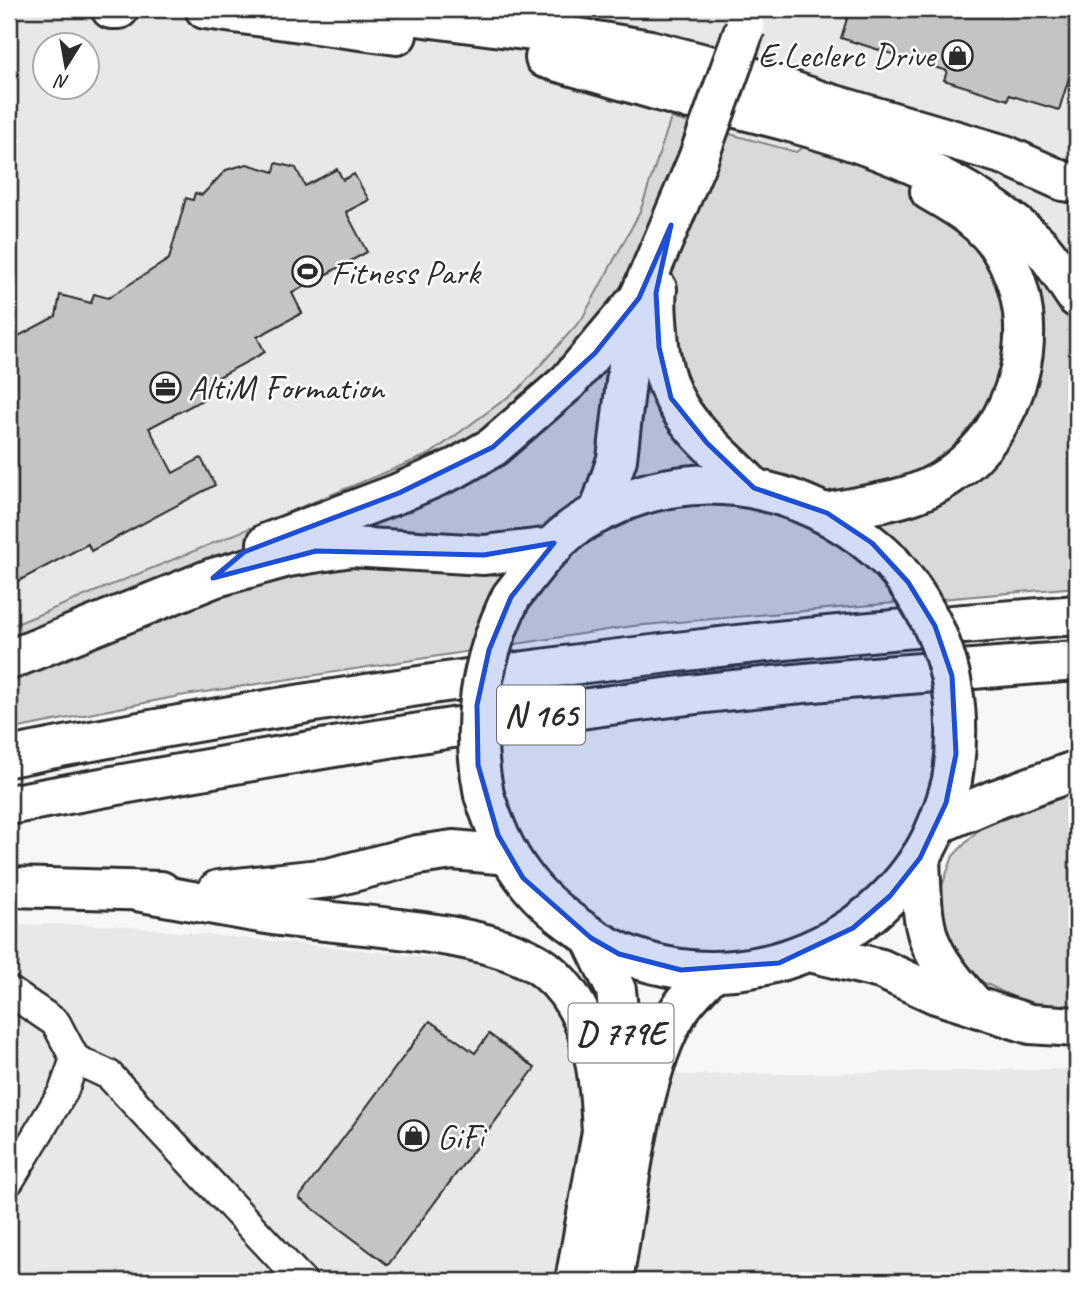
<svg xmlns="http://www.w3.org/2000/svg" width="1086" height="1290" font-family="Caveat,sans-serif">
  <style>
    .built { fill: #e8e8e8; fill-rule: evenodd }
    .green { fill: #d9d9d9; stroke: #828282; stroke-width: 2 }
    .building { fill: #c4c4c4; stroke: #2b2b2b; stroke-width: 2 }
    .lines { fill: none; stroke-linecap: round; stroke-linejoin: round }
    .street-casing { stroke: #2b2b2b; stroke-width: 33 }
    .secondary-casing { stroke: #2b2b2b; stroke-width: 44 }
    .primary-casing { stroke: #2b2b2b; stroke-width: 44 }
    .highway-casing { stroke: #2b2b2b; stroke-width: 44 }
    .street { stroke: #fff; stroke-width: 28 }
    .secondary { stroke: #fff; stroke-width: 38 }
    .primary { stroke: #fff; stroke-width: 38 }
    .highway { stroke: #fff; stroke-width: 38 }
    .secondary-bridge-casing { stroke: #2b2b2b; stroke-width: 44; stroke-linecap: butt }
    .primary-bridge-casing { stroke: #2b2b2b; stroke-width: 44; stroke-linecap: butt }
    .secondary-bridge { stroke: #fff; stroke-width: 38 }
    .primary-bridge { stroke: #fff; stroke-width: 38 }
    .marked { fill: #1d4ed8; fill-opacity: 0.2; stroke: #1d4ed8; stroke-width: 5; stroke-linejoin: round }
    .labels { text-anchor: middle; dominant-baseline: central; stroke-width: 5; stroke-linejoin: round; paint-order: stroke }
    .shield { fill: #fff; stroke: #6b6b6b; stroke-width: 2 }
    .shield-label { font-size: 33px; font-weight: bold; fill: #2b2b2b }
    .poi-label { font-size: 35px; fill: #2b2b2b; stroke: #fff; text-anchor: start }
  </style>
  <rect width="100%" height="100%" fill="#f7f7f7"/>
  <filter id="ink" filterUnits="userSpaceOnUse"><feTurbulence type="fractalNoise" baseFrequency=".0143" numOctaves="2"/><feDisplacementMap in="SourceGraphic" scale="14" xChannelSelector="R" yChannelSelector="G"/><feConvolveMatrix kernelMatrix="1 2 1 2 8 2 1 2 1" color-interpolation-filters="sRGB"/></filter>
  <g filter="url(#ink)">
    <g class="built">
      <path d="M9,9h1068v257l-281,-114 -125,-34 -31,94 -58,107 -63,70 -89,65 -421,173zM46,46h42v42h-42z"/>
      <path d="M9,924l103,1 384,39 61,37 29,57 95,17 396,-6v212h-1068z"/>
    </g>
    <g class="green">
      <path d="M671,118l125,34 40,-27 122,39 99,76 20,26v321l-444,39 -454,70 -170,34v-103l421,-173 89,-65 63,-70 58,-107z"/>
      <path d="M1077,785v220l-26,3 -38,-11 -49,-24 -26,-49 4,-38 11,-30 27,-28 62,-33z"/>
    </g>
    <g class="building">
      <path d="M850,9h227v43l-18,58 -50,-15 -1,5 -64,-20 3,-9 -106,-33z"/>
      <path d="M276,163l20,5 9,18 32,-17 6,11 11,-6 15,26 -23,12 21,40 -75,41 10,20 -45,24 8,15 -67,36 6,11 -55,29 24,45 28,-15 14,27 -124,66 -3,-7 -79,42v-245l47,-25 4,-21 31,8 3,-9 14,4 61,-39 17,-61 7,2 2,-7 7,2 24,-25 21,-6 27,8z"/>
      <path d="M430,1021l45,32 14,-19 46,34 -147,197 -89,-67z"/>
    </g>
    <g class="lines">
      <defs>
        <g id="street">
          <path d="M9,991l47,32 19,36 -12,33 -54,89"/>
          <path d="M75,1059l34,16 193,206"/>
        </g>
        <g id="secondary">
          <path d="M111,9h8"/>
          <path d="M205,9l192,26"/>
          <path d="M363,9l185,24 102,17 93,24 75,26 187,55 58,26 14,2"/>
          <path d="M545,58l142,41"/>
          <path d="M657,289c-2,14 0,29 1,43 4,82 45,103 96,156"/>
          <path d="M599,512l18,-53 12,-103 10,-58 59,-139"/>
          <path d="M827,513c43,-10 85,-11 122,-37 70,-47 98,-149 54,-223 -16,-29 -45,-46 -73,-62"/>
          <path d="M920,858c3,78 2,87 55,148"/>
          <path d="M810,952l71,17 55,25 94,30 47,3"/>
        </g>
        <g id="primary">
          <path d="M511,597c17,-22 34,-46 56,-64 16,-14 36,-22 55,-31 95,-39 198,-9 269,60"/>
          <path d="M484,795c10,30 20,56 39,81 14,20 34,37 54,51 110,82 270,44 343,-69 16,-24 25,-51 32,-78"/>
          <path d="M575,1281l27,-149 15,-53 4,-39 -5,-50 -25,-52"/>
          <path d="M613,1281c14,-76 25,-205 65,-269 9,-15 23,-28 35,-40"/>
        </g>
        <g id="highway">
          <path d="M655,88c131,33 278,60 381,154 16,15 28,38 41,56"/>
          <path d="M267,543l132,-50 57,-25 37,-21 75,-65 71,-84"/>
          <path d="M9,660l204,-82 75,-21 63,-10 133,8 69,-8"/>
          <path d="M9,757c226,-45 456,-81 685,-107 127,-15 256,-25 383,-35"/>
          <path d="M9,805c226,-42 451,-82 679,-110 130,-15 260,-24 389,-34"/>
          <path d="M938,824l56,-24 83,-30"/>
          <path d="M9,887l152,4"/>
          <path d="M218,890l111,-12 89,-23 35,-5 56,5"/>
          <path d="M137,891c45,8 91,17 136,24 70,11 222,13 274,56 48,40 52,103 55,161"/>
        </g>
      </defs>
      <use href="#street" class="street-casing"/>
      <use href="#secondary" class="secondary-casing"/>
      <use href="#primary" class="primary-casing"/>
      <use href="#highway" class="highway-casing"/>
      <use href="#street" class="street"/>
      <use href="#secondary" class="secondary"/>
      <use href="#primary" class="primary"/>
      <use href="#highway" class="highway"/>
      <defs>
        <path id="secondary-bridge" d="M698,159l47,-131"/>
        <g id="primary-bridge">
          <path d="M891,562c54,63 75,135 61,218"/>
          <path d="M484,795c-14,-71 -4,-133 27,-198"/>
        </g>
      </defs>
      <use href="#secondary-bridge" class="secondary-bridge-casing"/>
      <use href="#primary-bridge" class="primary-bridge-casing"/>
      <use href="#secondary-bridge" class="secondary-bridge"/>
      <use href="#primary-bridge" class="primary-bridge"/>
    </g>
  </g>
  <path class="marked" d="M671,225l-15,68 3,54 12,51 36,45 47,45 73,25 45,30 36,39 27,44 17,50 4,78 -10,49 -26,55 -30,38 -37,32 -74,35 -98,7 -62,-16 -28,-16 -68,-60 -25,-43 -20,-70 -1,-60 12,-55 22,-53 43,-54 -70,12 -168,-4 -103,27 31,-26 155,-59 94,-46 102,-94 44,-55z"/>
  <defs>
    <symbol id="shop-ring" viewBox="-11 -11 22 22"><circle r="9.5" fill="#fff" stroke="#2b2b2b" stroke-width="1.5"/><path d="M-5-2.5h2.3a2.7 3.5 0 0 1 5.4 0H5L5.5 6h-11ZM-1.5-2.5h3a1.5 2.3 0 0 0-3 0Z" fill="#2b2b2b"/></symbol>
    <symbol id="stadium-ring" viewBox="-11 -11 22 22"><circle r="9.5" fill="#fff" stroke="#2b2b2b" stroke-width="1.5"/><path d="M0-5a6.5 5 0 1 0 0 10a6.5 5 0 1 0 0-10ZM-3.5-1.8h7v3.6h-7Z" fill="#2b2b2b"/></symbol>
    <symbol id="office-ring" viewBox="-11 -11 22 22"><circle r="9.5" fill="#fff" stroke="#2b2b2b" stroke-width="1.5"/><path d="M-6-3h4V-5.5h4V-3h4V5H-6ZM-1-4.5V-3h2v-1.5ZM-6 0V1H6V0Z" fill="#2b2b2b"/></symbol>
  </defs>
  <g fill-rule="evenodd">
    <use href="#shop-ring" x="940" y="38" width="35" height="35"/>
    <use href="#stadium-ring" x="290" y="254" width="35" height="35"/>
    <use href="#office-ring" x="148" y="370" width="35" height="35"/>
    <use href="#shop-ring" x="396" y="1118" width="35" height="35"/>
  </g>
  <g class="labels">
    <g class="shield">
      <rect x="497" y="685.5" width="88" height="59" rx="5"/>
      <rect x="568.5" y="1003.5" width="105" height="59" rx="5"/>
    </g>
    <g class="shield-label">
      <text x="541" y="715">N 165</text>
      <text x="621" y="1033">D 779E</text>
    </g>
    <g class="poi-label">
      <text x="935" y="55" text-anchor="end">E.Leclerc Drive</text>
      <text x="331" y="272">Fitness Park</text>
      <text x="188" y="387">AltiM Formation</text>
      <text x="437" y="1136">GiFi</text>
    </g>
  </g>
  <rect width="1086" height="1290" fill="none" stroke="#fff" stroke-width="35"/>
  <rect x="18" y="18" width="1051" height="1255" fill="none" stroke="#2b2b2b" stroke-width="2.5" filter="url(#ink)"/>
  <g transform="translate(66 66) rotate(191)"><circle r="33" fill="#ffffff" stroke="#aaaaaa" stroke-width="2"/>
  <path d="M0-5L12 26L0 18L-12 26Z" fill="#2b2b2b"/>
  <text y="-10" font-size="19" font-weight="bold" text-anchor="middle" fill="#2b2b2b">N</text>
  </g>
</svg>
